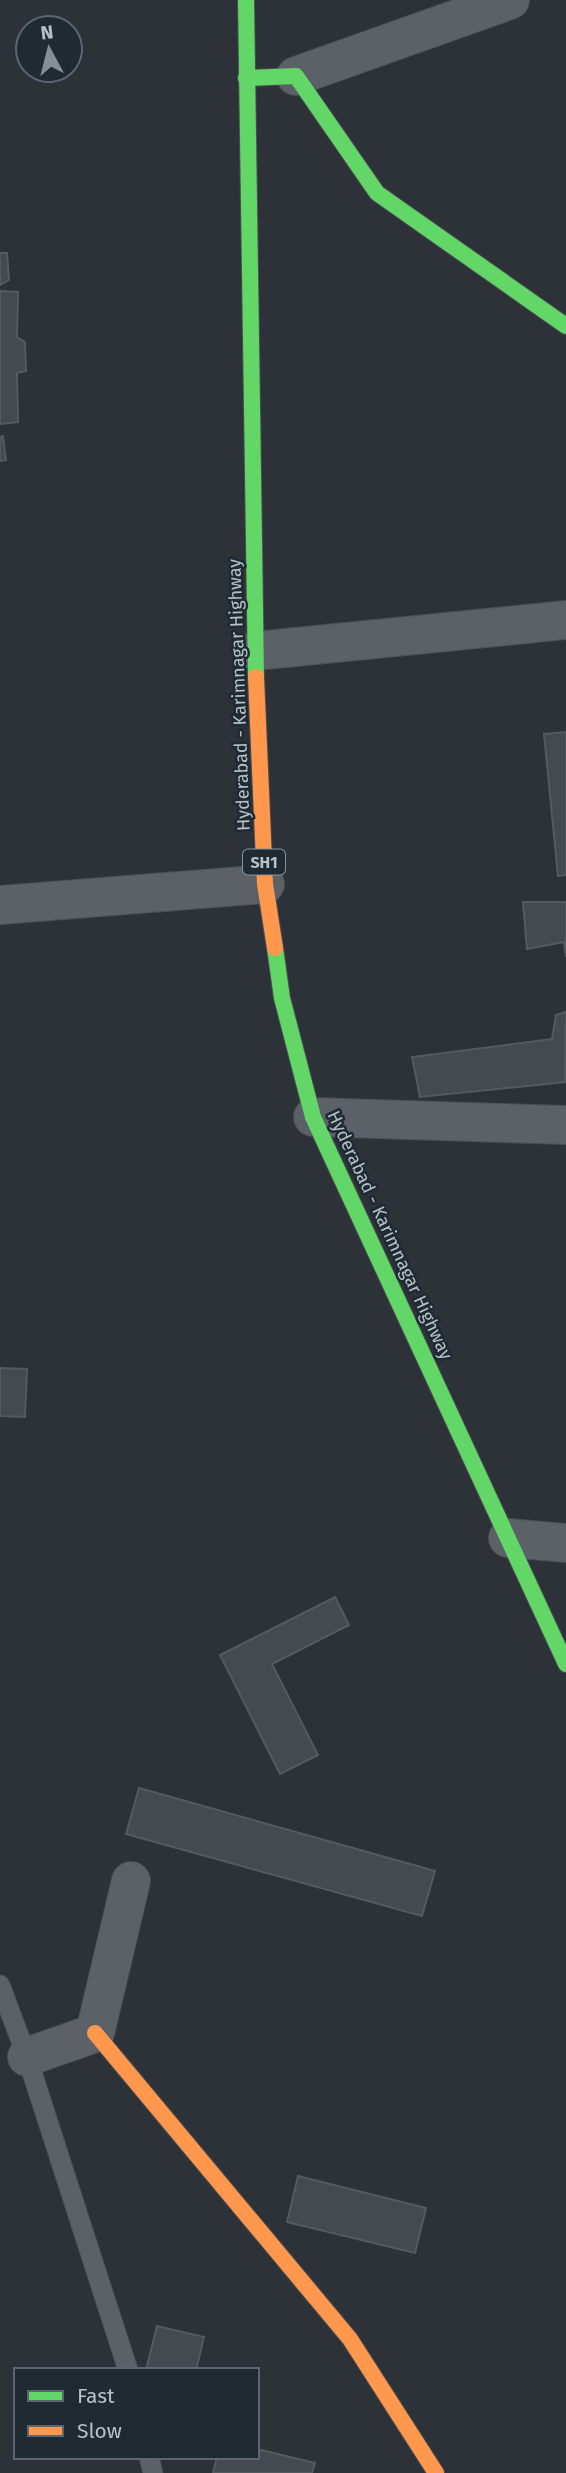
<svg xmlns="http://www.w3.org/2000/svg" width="566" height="2473" font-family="'Fira Sans',sans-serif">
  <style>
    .building { fill: #444a4f; stroke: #545a5f; stroke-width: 2 }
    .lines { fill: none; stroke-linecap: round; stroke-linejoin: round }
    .lane-casing { stroke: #4a4e53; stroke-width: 21 }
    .street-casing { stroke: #4a4e53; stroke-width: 40 }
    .fast-casing { stroke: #4a4e53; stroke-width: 18 }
    .slow-casing { stroke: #4a4e53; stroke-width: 18 }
    .lane { stroke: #5b6167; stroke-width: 19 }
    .street { stroke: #5b6167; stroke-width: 38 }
    .fast { stroke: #63d668; stroke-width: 16 }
    .slow { stroke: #ff974d; stroke-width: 16 }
    .labels { text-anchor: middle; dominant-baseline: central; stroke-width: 5; stroke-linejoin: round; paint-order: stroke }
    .shield { fill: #1f2a33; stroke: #89939c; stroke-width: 2 }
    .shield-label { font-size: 16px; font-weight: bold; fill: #b6c0c9 }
    .street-label { font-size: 18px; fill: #b6c0c9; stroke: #1f2a33 }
  </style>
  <rect width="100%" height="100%" fill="#2c3238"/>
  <g class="building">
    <path d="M0,253h7l2,27 -9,5z"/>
    <path d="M0,291l18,1 -1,45 8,5 1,29 -9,2 1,49 -18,2z"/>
    <path d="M3,436l3,24 -6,1v-24z"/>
    <path d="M566,732v143l-8,1 -14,-142z"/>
    <path d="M523,902h43v55l-2,-15 -37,7z"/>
    <path d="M566,1012l-1,70 -145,15 -8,-40 140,-18 4,-24z"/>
    <path d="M0,1368l27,1 -2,48 -25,-1z"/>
    <path d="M335,1597l14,28 -77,39 46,91 -38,19 -60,-119z"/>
    <path d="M139,1788l296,83 -13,45 -296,-82z"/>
    <path d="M298,2176l128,32 -11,45 -128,-31z"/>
    <path d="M157,2326l47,11 -8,33h-50z"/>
    <path d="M257,2449l58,14 -3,10h-99l4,-16h40z"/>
  </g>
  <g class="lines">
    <defs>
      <g id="lane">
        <path d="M0,1985l27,72 101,313"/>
        <path d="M149,2457l4,16"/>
      </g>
      <g id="street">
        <path d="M296,76l214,-76"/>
        <path d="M255,651l311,-31"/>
        <path d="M0,905l265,-21"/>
        <path d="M313,1117l253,8"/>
        <path d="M508,1538l58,5"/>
        <path d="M27,2057l68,-24 36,-152"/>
      </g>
      <g id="fast">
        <path d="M246,0l10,677"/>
        <path d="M246,78l50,-2 81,117 189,133"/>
        <path d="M275,948l7,50 31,119 253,547"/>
      </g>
      <g id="slow">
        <path d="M256,677l9,207 10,64"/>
        <path d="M95,2033l255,306 86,134"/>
      </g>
    </defs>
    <use href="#lane" class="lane-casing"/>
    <use href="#street" class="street-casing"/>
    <use href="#fast" class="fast-casing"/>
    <use href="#slow" class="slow-casing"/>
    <use href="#lane" class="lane"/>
    <use href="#street" class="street"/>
    <use href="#fast" class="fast"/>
    <use href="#slow" class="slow"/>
  </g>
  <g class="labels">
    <rect class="shield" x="243" y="849.5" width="42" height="25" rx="5"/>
    <g class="shield-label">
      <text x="264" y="862">SH1</text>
    </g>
    <g class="street-label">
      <text transform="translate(239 695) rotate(-92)">Hyderabad - Karimnagar Highway</text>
      <text transform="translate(390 1235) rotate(65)">Hyderabad - Karimnagar Highway</text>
    </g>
  </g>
  <rect x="14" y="2368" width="245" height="91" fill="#1f2a33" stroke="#5b666f" stroke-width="2"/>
  <rect x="28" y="2391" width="35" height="10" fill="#63d668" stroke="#5b666f" stroke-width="2"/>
  <text x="77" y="2403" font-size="21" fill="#b6c0c9">Fast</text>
  <rect x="28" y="2426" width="35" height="10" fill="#ff974d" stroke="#5b666f" stroke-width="2"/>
  <text x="77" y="2438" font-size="21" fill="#b6c0c9">Slow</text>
  <g transform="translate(49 49) rotate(353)"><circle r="33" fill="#1f2a33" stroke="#5b666f" stroke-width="2"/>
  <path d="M0-5L12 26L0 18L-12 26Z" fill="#868e96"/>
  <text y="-10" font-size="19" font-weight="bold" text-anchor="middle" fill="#b6c0c9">N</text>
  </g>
</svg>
